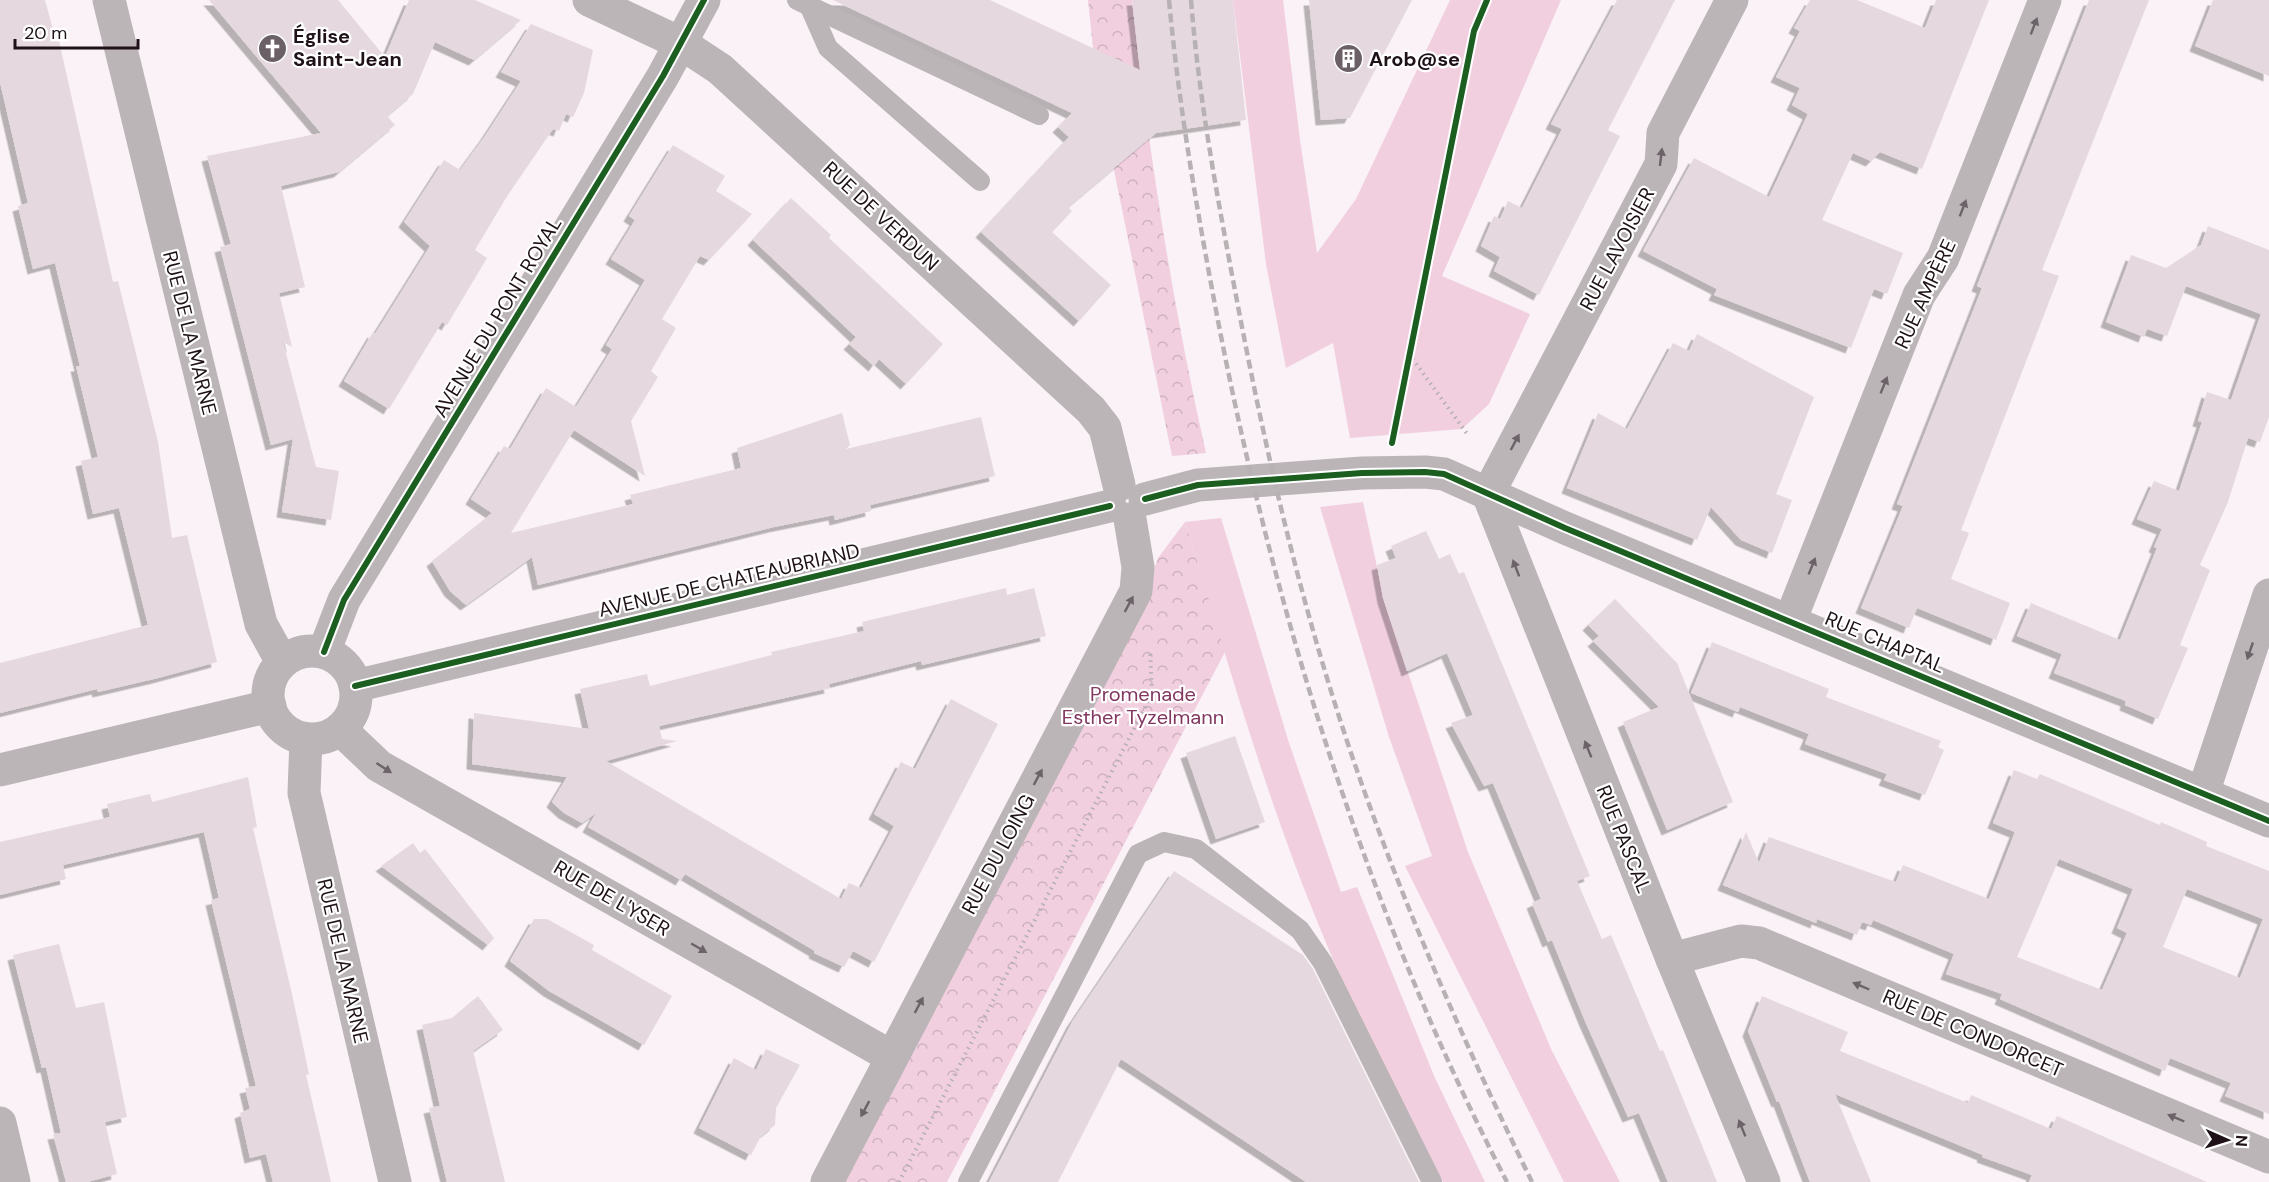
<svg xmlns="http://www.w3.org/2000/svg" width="2269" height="1182" font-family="'DM Sans',sans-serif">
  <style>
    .green { fill: #f1cfdf }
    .forest { fill: url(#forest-crowns) }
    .building { fill: #e5d9df; fill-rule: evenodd; filter: url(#shadow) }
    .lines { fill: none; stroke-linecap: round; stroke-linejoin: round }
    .path { stroke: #b5b0b2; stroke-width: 4; stroke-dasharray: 1.5 4.5; stroke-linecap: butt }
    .service { stroke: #bbb5b8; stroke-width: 20 }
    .minor { stroke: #bbb5b8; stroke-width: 33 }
    .rail { stroke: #b7b1b4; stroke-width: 4.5; stroke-dasharray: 9 4.5; stroke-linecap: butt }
    .cycleway-casing { stroke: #fff; stroke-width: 10 }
    .cycleway { stroke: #1b5e20; stroke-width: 6 }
    .oneway { fill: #6c6368 }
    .labels { text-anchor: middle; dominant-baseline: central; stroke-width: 4.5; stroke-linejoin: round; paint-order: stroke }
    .poi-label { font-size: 20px; font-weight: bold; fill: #1e1118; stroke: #fff; text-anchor: start }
    .street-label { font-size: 20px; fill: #1e1118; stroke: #fff }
    .park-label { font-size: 20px; fill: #813760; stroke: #fff }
  </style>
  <defs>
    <pattern id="forest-crowns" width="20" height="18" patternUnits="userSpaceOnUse" patternTransform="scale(1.5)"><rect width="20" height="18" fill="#f1cfdf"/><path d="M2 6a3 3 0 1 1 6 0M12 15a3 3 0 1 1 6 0" fill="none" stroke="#ceb1bf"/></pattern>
    <filter id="shadow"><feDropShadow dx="-5.5" dy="5.5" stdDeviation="0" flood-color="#0004"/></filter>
  </defs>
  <rect width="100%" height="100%" fill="#faf2f6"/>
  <g class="green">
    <path d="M1233,0h50l17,140 17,113 39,-54 94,-199h111l-119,276 88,38 -41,90 -27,25 -112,9 -17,-95 -47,25 -20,-104z"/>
    <path d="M1363,502l22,102 83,248 84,199 68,131h-56l-159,-316 27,-10 -43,-119 -69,-230z"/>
    <path d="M1221,518l68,225 52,149 16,-5 78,191 50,104h-42c-47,-88 -93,-177 -130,-271 -51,-126 -88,-259 -128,-389z"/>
  </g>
  <g class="forest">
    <path d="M1088,0h44c17,153 40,303 74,453l-34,3 -75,-370z"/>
    <path d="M1185,522l40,130 -278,530h-106l295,-565 22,-59z"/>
  </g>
  <g class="building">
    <path d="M0,0h45l9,33 3,-1 56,250 5,-1 40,161 14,96 15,-3 30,127 -59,16 -60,14 -1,-3 -97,24v-50l148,-38 -29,-117 -26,6 -12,-53 17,-4 -22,-91h4l-25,-103 -22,6 -15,-63 10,-3 -28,-121z"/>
    <path d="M209,0h129l47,57 24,-57h66l46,20 -47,40 -39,-18 -22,52 -26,22 8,9 -56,47 -58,14 24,101 -26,6 13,54 -9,-5 33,125 23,4 -8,49 -49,-8 11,-73 -22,6 -51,-198 11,-3 -24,-88 114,-23z"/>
    <path d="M833,0h157l150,70 -8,-70h101l13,120 -90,13 -88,74 4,4 -20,21 59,53 -32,36 -98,-89 88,-95 -11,-10 14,-14z"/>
    <path d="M1309,0h103l-62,118 -29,2z"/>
    <path d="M1617,0h58l-67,130 12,6 -81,159 -45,-24 6,-14 -19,-11 13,-30 6,3 8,-18 14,7 40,-79 -11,-5z"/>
    <path d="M1810,0h47l68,28 11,-28h53l-67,169 -42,-17 -9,9 -18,-8 -31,67 81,33 -16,41 -13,-5 -23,59 -137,-53 3,-6 -74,-38 51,-93 75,39 39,-83 -16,-9 8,-17 -24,-11 24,-46 -6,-3z"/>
    <path d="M2089,0h60l-107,270 17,6 -98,254 8,3 -18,46 59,24 -14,37 -79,-32 -8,20 -48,-20 42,-102 -6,-2 85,-216 -5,-2z"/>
    <path d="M2213,0h56v76l-74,-30z"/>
    <path d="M531,24l62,26 -9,43 -11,24 -7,-3 -7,17 -6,-2 -47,69 -31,52 12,8 -40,67 -5,-3 -53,87 -45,-28 29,-49 2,2 55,-88 -26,-24 40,-62 16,10 25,-34 36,-55 -20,-9z"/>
    <path d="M673,145l52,31 -9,15 36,23 -43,46 -9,-4 -38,63 14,9 -25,43 7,6 -27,44 14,55 -71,-46 -63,103 122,-29 -3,-9 111,-27 -4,-20 105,-35 8,32 -4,4 135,-32 14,59 -125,29 1,6 -36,9 -1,-5 -60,12 -236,58 -6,-28 -66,48 -16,-14 -18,-30 60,-48 -21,-14 33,-53 6,3 36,-61 30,19 36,-58 -6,-4 39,-65 -34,-21 24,-39 -6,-4z"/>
    <path d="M791,198l40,37 -2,3 114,106 -37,40 -27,-25 -5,7 -25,-22 7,-7 -103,-97z"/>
    <path d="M2208,226l61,24v167l-9,25 -12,-4 -20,64 -28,63 10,5 -30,75 8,3 -30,71 -33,-14 1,-4 -72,-28 8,-19 -45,-18 14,-33 89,37 37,-92 -3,-1 8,-18 -25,-10 17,-38 25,10 23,-69 -4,-1 9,-29 24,8 30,-86 -75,-28 -19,50 -20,-7 -3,8 -38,-15 25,-67 35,13 35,-23z"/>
    <path d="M1697,334l117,63 -38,97 16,6 -20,53 -31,-13 -30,-33 -14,33 -130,-52 31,-75 29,16 46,-86 16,8z"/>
    <path d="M1426,531l13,28 11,-5 9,20 5,-2 126,304 -13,5 25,58 9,-4 49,116 3,-1 54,132h-49l-29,-69 -11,4 -43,-96 -33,-81 -4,2 -16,-39 9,-4 -48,-116 -9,3 -33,-63 22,-8 -26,-62 -40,18 -24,-73 -6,-33 19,-7 -5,-12z"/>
    <path d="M1006,588l1,7 27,-7 12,48 -124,29 -1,-4 -92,23 1,4 -171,38 3,13 15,2 -71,20 235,138 8,-16 12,5 33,-62 -20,-12 27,-52 14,7 36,-70 47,25 -124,238 -21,-11 -9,16 -30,-14 1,-2 -130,-77 -4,6 -93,-53 8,-14 -14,10 -18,-10 -12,-11 15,-25 -95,-13 2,-51 115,16 -9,-40 67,-15 3,12 122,-31 -1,-3 93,-21 -2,-9z"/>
    <path d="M1615,599l62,64 56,139 -66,28 -44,-108 36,-15 -66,-66 6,-5 -11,-11z"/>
    <path d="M1712,642l117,47 -3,8 115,44 -3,6 6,3 -19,45 -41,-15 3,-6 -82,-30 4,-10 -69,-27 -2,5 -47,-19z"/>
    <path d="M1235,736l30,86 -49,17 -30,-86z"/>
    <path d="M2014,770l23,9 3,-5 120,51 1,-3 46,20 -1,4 63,25v243l-44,-18 6,-13 -61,-25 -5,13 -165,-72 2,-5 -56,-20 8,-20 -81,-34 -2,5 -9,-3 -5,13 -40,-16 -1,4 -93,-38 23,-53 13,31 10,-26 127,45 7,-17 86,34 26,-67 -22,-9zM2059,859l74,30 -16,39 10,5 -25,57 -85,-33zM2187,889l76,30 -23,59 -77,-31z"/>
    <path d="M248,777l9,50 -4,1 39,166 17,80 -3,1 25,107h-58l-7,-28 -16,4 -10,-45 10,-4 -5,-21 11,-2 -45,-186 8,-2 -15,-66 -141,33 3,14 -66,16v-53l110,-25 -3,-13 43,-10 2,8z"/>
    <path d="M413,843l7,10 5,-4 69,89 -6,7 -107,-79z"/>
    <path d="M1174,871l129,84 10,14 106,213h-113l-185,-123 -63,123h-69l83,-160z"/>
    <path d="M534,919h13l47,26 -2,5 80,46 -28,49 -95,-54 -39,-30z"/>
    <path d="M59,944l17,64 28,-6 23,115 -22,5 12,52 -30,8h-21l-13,-48 8,-1 -15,-66 -4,1 -29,-113z"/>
    <path d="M478,996l25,34 -30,21 32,131h-58l-18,-74 11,-2 -18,-81 30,-7z"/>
    <path d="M1762,996l86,36 -8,19 128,52 3,-8 80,34 6,-13 150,66h-178l3,-7 -50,-18 1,-2 -148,-61 36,88h-61l-31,-81 -2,1 -29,-71z"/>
    <path d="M766,1049l34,16 -24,43 -1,17 -14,11 -10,19 -52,-27 35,-70 22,12z"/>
  </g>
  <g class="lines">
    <g class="path">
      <path d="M1409,354l59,81"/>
      <path d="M899,1182l253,-488 -2,-44"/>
    </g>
    <g class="service">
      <path d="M797,0l242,115"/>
      <path d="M809,5l19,43 152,133"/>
      <path d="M968,1182l170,-328 26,-12 32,7 104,81 23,33 109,219"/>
    </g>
    <g class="minor">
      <path d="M109,0l152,624 21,38"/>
      <path d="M589,0l93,44 38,25 371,341 14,18 14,57"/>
      <path d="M1488,494l184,465 92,223"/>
      <path d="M1488,494l173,-330 2,-31 69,-133"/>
      <path d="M1145,499l53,-14 164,-12 63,-1 19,2 121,54 704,293"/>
      <path d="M1790,621l129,-326 24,-37 102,-258"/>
      <circle cx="312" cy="695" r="44"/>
      <path d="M324,652l20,-52 319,-524 41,-76"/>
      <path d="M355,686l755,-180"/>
      <path d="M340,729l39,37 513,291"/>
      <path d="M306,739l-2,54 91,389"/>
      <path d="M0,770l270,-64"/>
      <path d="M2203,793l66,-198"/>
      <path d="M1672,959l69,-18 18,2 510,214"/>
      <path d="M0,1123l14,59"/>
      <path d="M827,1182l309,-591 2,-24 -8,-48"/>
    </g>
    <g class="rail">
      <path d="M1169,0c9,97 25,193 43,289 56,304 152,618 295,893"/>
      <path d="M1191,0c8,101 27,201 46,301 29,153 64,304 114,452 50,147 113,290 181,429"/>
    </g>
    <defs>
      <g id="cycleway">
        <path d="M1392,443l82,-412 13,-31"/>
        <path d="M1145,499l53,-14 164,-12 63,-1 19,2 121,54 704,293"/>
        <path d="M324,652l20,-52 319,-524 41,-76"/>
        <path d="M355,686l755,-180"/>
      </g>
    </defs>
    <use href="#cycleway" class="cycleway-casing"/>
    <use href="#cycleway" class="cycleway"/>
  </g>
  <defs><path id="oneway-solid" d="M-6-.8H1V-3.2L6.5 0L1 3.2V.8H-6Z" transform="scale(1.5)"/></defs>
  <g class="oneway">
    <use href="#oneway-solid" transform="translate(2034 26) rotate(-69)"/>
    <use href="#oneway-solid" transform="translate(1661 157) rotate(-83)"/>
    <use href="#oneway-solid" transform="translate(1963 208) rotate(-69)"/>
    <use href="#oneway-solid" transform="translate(1884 385) rotate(-68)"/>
    <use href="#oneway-solid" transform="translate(1515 442) rotate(-62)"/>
    <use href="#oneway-solid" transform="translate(1812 566) rotate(-68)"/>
    <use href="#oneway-solid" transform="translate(1516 568) rotate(-111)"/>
    <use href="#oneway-solid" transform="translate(1129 604) rotate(-62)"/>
    <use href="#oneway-solid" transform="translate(2250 651) rotate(109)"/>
    <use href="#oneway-solid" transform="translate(1588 749) rotate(-112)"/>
    <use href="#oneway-solid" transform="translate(384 768) rotate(33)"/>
    <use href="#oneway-solid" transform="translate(1038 777) rotate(-62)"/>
    <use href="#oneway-solid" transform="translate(699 948) rotate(30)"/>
    <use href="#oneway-solid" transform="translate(1861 986) rotate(-157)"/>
    <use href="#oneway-solid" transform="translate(919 1005) rotate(-62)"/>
    <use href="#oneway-solid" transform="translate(865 1109) rotate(118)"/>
    <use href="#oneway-solid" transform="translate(2176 1118) rotate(-157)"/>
    <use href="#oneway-solid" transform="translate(1742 1128) rotate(-112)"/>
  </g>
  <defs>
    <symbol id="church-disc" viewBox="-11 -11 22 22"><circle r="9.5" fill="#6b6066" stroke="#fff"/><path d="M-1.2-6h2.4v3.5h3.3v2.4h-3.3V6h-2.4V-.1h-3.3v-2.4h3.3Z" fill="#fff"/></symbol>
    <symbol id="building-disc" viewBox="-11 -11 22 22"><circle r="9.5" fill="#6b6066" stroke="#fff"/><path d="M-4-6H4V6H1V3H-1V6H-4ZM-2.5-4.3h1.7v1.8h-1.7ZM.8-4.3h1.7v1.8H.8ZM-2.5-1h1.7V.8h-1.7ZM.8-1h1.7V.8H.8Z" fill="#fff"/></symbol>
  </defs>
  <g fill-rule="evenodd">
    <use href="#church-disc" x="256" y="32" width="33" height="33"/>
    <use href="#building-disc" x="1332" y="42" width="33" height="33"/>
  </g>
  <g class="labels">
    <g class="poi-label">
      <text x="293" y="36">Église<tspan x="293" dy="23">Saint-Jean</tspan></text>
      <text x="1369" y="59">Arob@se</text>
    </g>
    <g class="street-label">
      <text transform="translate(881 216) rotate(43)">RUE DE VERDUN</text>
      <text transform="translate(1617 249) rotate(-62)">RUE LAVOISIER</text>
      <text transform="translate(1925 294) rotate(-65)">RUE AMPÈRE</text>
      <text transform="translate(497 317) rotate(-59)">AVENUE DU PONT ROYAL</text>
      <text transform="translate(190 333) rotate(76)">RUE DE LA MARNE</text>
      <text transform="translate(729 580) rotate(-13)">AVENUE DE CHATEAUBRIAND</text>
      <text transform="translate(1885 642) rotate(23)">RUE CHAPTAL</text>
      <text transform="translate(1624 839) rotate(68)">RUE PASCAL</text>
      <text transform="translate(998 854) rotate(-62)">RUE DU LOING</text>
      <text transform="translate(612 898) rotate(30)">RUE DE L'YSER</text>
      <text transform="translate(343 961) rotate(77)">RUE DE LA MARNE</text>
      <text transform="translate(1973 1033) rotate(23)">RUE DE CONDORCET</text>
    </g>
    <g class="park-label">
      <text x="1143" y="694">Promenade<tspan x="1143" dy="23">Esther Tyzelmann</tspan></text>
    </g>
  </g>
  <g transform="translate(2227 1140) rotate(93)" stroke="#ffffff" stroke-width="4.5" paint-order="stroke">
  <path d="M0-4.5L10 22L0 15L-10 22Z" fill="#1e1118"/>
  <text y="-9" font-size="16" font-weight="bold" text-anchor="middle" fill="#1e1118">N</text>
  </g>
  <path d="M15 39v9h123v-9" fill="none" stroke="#1e1118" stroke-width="3"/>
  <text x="24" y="39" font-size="18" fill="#1e1118" stroke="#ffffff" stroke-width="4.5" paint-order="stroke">20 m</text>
</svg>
